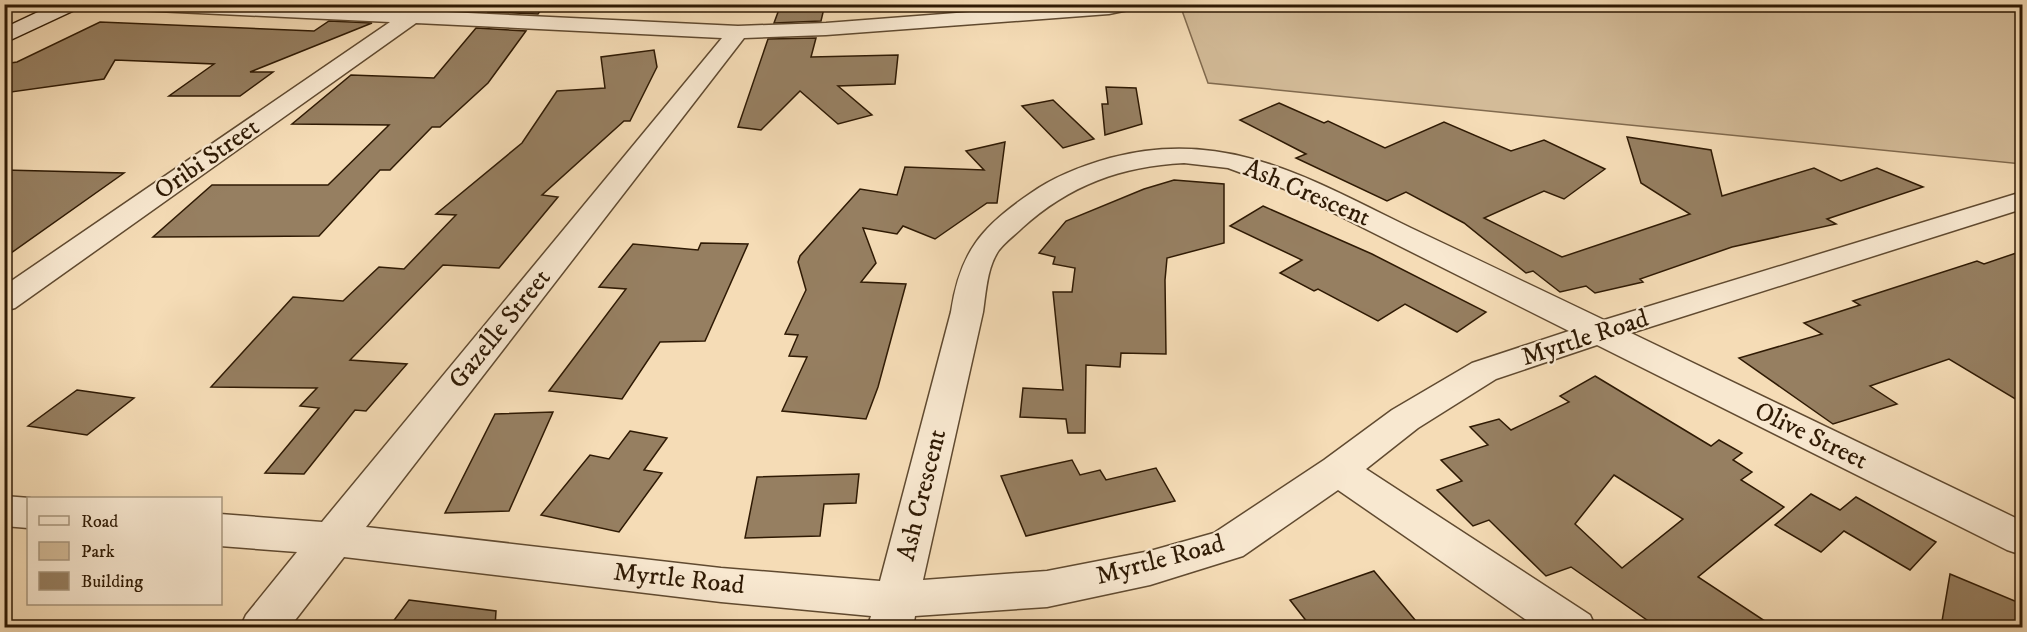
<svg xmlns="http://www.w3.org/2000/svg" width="2027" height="632" font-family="'IM FELL DW Pica',serif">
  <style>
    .green { fill: #d3bb98; stroke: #816a4e; stroke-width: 1.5 }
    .building { fill: #967f61; stroke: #2f1a04; stroke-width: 1.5; fill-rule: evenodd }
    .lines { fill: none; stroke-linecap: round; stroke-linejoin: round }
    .street-casing { stroke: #604a30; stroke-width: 3 }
    .secondary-casing { stroke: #2f1a04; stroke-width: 3 }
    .street { fill: #f8e8d0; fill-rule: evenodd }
    .secondary { fill: #f8e8d0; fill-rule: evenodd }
    .labels { text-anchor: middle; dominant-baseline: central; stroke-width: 4.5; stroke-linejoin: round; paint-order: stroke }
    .street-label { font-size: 26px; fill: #2f1a04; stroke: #f8e8d0 }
  </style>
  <rect width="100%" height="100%" fill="#f5dcb6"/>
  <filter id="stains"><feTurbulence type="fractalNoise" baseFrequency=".00333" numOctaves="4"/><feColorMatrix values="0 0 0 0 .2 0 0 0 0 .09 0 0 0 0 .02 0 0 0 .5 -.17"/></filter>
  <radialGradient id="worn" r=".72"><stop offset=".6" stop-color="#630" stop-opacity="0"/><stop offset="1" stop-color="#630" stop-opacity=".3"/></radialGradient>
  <path class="green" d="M1180,5h842v159l-814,-81z"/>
  <g class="building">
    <path d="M493,4h52l-7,10 -50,-2z"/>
    <path d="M781,4h44l-4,17 -47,2z"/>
    <path d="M329,21l43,2 -122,49h23l-33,24h-71l45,-32 -99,-4 -11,19 -100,14v-29l13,-2 83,-40 214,9z"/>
    <path d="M476,28l50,3 -38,52 -48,44h-8l-42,43h-10l-61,66 -166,1 59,-52h116l61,-60 -97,-1 59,-49 83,3z"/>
    <path d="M816,38l-5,19 87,-2 -3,29 -57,2 34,29 -34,9 -38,-33 -39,39 -23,-3 30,-88z"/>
    <path d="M654,50l3,17 -27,54h-6l-82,74 16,2 -59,71 -56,-3 -93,95 57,4 -41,47 -11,-1 -51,64 -39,-1 54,-65 -19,-2 17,-18 -106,-1 82,-90 50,4 36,-34 25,2 52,-54 -20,-1 86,-71 35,-52 48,-3 -4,-31z"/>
    <path d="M1106,87l30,1 6,36 -37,11 -3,-31h6z"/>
    <path d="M1053,100l41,39 -31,9 -41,-42z"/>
    <path d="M1279,103l45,20 4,-2 57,27 59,-26 67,29 33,-11 61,29 -41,30 -20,-8 -60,27 78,39 128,-43 -49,-31 -14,-46 84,13 11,46 92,-28 27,13 36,-13 46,19 -96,32 9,5 -104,23 -92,32 3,3 -48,11 -9,-7 -26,6 -27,-21 -7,2 -62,-50 -58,-31 -19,9 -91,-43 10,-4 -66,-34z"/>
    <path d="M1005,142l-8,61h-10l-52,36 -32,-13 -6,8 -34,-6 13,35 -15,19 45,2 -28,103 -12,32 -84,-8 25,-54 -18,-1 9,-21 -13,-1 21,-44 -8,-28 2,-6 60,-67 37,6 8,-28 79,3 -18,-19z"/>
    <path d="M4,170l120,3 -120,85z"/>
    <path d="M1174,180l50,4v59l-57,15 -2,22 1,74 -45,-1 -1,14 -34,-2 -1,68h-17l-2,-14 -46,-2 3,-29 40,2 -10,-98h19l3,-24 -22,-4 2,-7 -16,-4 27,-32 78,-32z"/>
    <path d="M1263,206l109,48 114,58 -29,20 -52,-28 -27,17 -60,-32 -4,2 -34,-18 22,-13 -72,-34z"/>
    <path d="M701,243l47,1 -43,97 -45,1 -38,57 -73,-8 77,-102 -27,-2 34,-43 65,6z"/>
    <path d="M2022,251v152l-73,-44 -79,27 27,18 -64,20 -94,-66 83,-24 -18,-11 56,-18 -7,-4 124,-40 7,3z"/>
    <path d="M1595,376l116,70 8,-6 23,13 -9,7 19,12 -11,8 43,27 -86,70 76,50h-117l-86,-60 -25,9 -57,-56 -16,6 -36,-36 25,-9 -21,-21 47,-15 -18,-18 29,-8 12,11 58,-28 -9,-6zM1614,475l69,44 -61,49 -47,-44z"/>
    <path d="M77,390l57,8 -47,37 -59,-9z"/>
    <path d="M553,412l-44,99 -64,2 50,-99z"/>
    <path d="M630,431l37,7 -23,32 18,3 -43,59 -78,-17 49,-60 19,4z"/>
    <path d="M1072,460l8,15 20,-5 6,10 50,-12 19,33 -149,35 -25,-60z"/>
    <path d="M859,474l-3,29 -32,1 -4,32 -75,2 12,-61z"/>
    <path d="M1811,494l29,16 16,-13 80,45 -26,28 -66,-39 -23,21 -46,-27z"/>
    <path d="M1374,571l47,56h-110l-21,-27z"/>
    <path d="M1950,574l72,30v23h-81z"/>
    <path d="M409,600l87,11 -1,16h-106z"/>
  </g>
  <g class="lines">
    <defs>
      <g id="street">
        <path d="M125,4h155l458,22 88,-3 246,-19h69l-3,4 -29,6 -283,21 -82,3 -378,489 355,41 159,13 71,-269c9,-60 30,-85 80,-119 24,-17 51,-27 79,-35 116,-31 200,21 301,70 64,30 128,61 193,92l418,-128v17l-391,124 391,188v34l-15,-5 -410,-205 -101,34 -78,49 -52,41 224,146 6,13h-58l-200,-138 -95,66 -93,29 -103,22 -132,9 -2,12h-46l4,-12 -150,-14 -377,-45 -55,71h-49l6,-13 51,-63 -77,-6v-32l102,8 400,-484 -306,-15 -401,285 -11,3v-25l386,-264 -255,-12 -7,-2zM1184,163l44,5 62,23 279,140 -97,32 -80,47 -68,50 -110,73 -64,18 -103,20 -124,9 60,-268c3,-20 4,-45 16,-62 6,-8 16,-15 23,-22 47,-43 100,-62 162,-65z"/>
        <path d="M4,496l26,2h-2v30l-24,-2z"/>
      </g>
      <path id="secondary" d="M55,4h27l-3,4 -75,35v-15z"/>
    </defs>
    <use href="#street" class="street-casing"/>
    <use href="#secondary" class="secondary-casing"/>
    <use href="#street" class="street"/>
    <use href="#secondary" class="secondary"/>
  </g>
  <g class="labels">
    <g class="street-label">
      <text transform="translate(207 159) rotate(-35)">Oribi Street</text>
      <text transform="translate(1307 193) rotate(23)">Ash Crescent</text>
      <text transform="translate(500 329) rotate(-51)">Gazelle Street</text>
      <text transform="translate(1585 338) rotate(-18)">Myrtle Road</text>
      <text transform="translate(1811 436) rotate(26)">Olive Street</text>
      <text transform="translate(922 495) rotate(-76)">Ash Crescent</text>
      <text transform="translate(1160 560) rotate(-15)">Myrtle Road</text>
      <text transform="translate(679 579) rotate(6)">Myrtle Road</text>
    </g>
  </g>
  <rect width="2027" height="632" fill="none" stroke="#f5dcb6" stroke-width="24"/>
  <rect x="6" y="6" width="2015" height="620" fill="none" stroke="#2f1a04" stroke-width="3"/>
  <rect x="12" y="12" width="2003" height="608" fill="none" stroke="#2f1a04" stroke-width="1.5"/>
  <rect x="27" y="497" width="195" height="108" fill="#f8e8d0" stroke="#a8967e" stroke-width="1.5"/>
  <rect x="39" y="516" width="30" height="9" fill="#f8e8d0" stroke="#a8967e" stroke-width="1.5"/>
  <text x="81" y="527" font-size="18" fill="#2f1a04">Road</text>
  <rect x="39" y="542" width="30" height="18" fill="#d3bb98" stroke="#a8967e" stroke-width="1.5"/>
  <text x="81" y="557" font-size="18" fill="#2f1a04">Park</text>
  <rect x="39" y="572" width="30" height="18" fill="#967f61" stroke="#a8967e" stroke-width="1.5"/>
  <text x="81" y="587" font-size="18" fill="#2f1a04">Building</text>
  <rect width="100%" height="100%" filter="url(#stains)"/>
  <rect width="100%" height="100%" fill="url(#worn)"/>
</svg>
